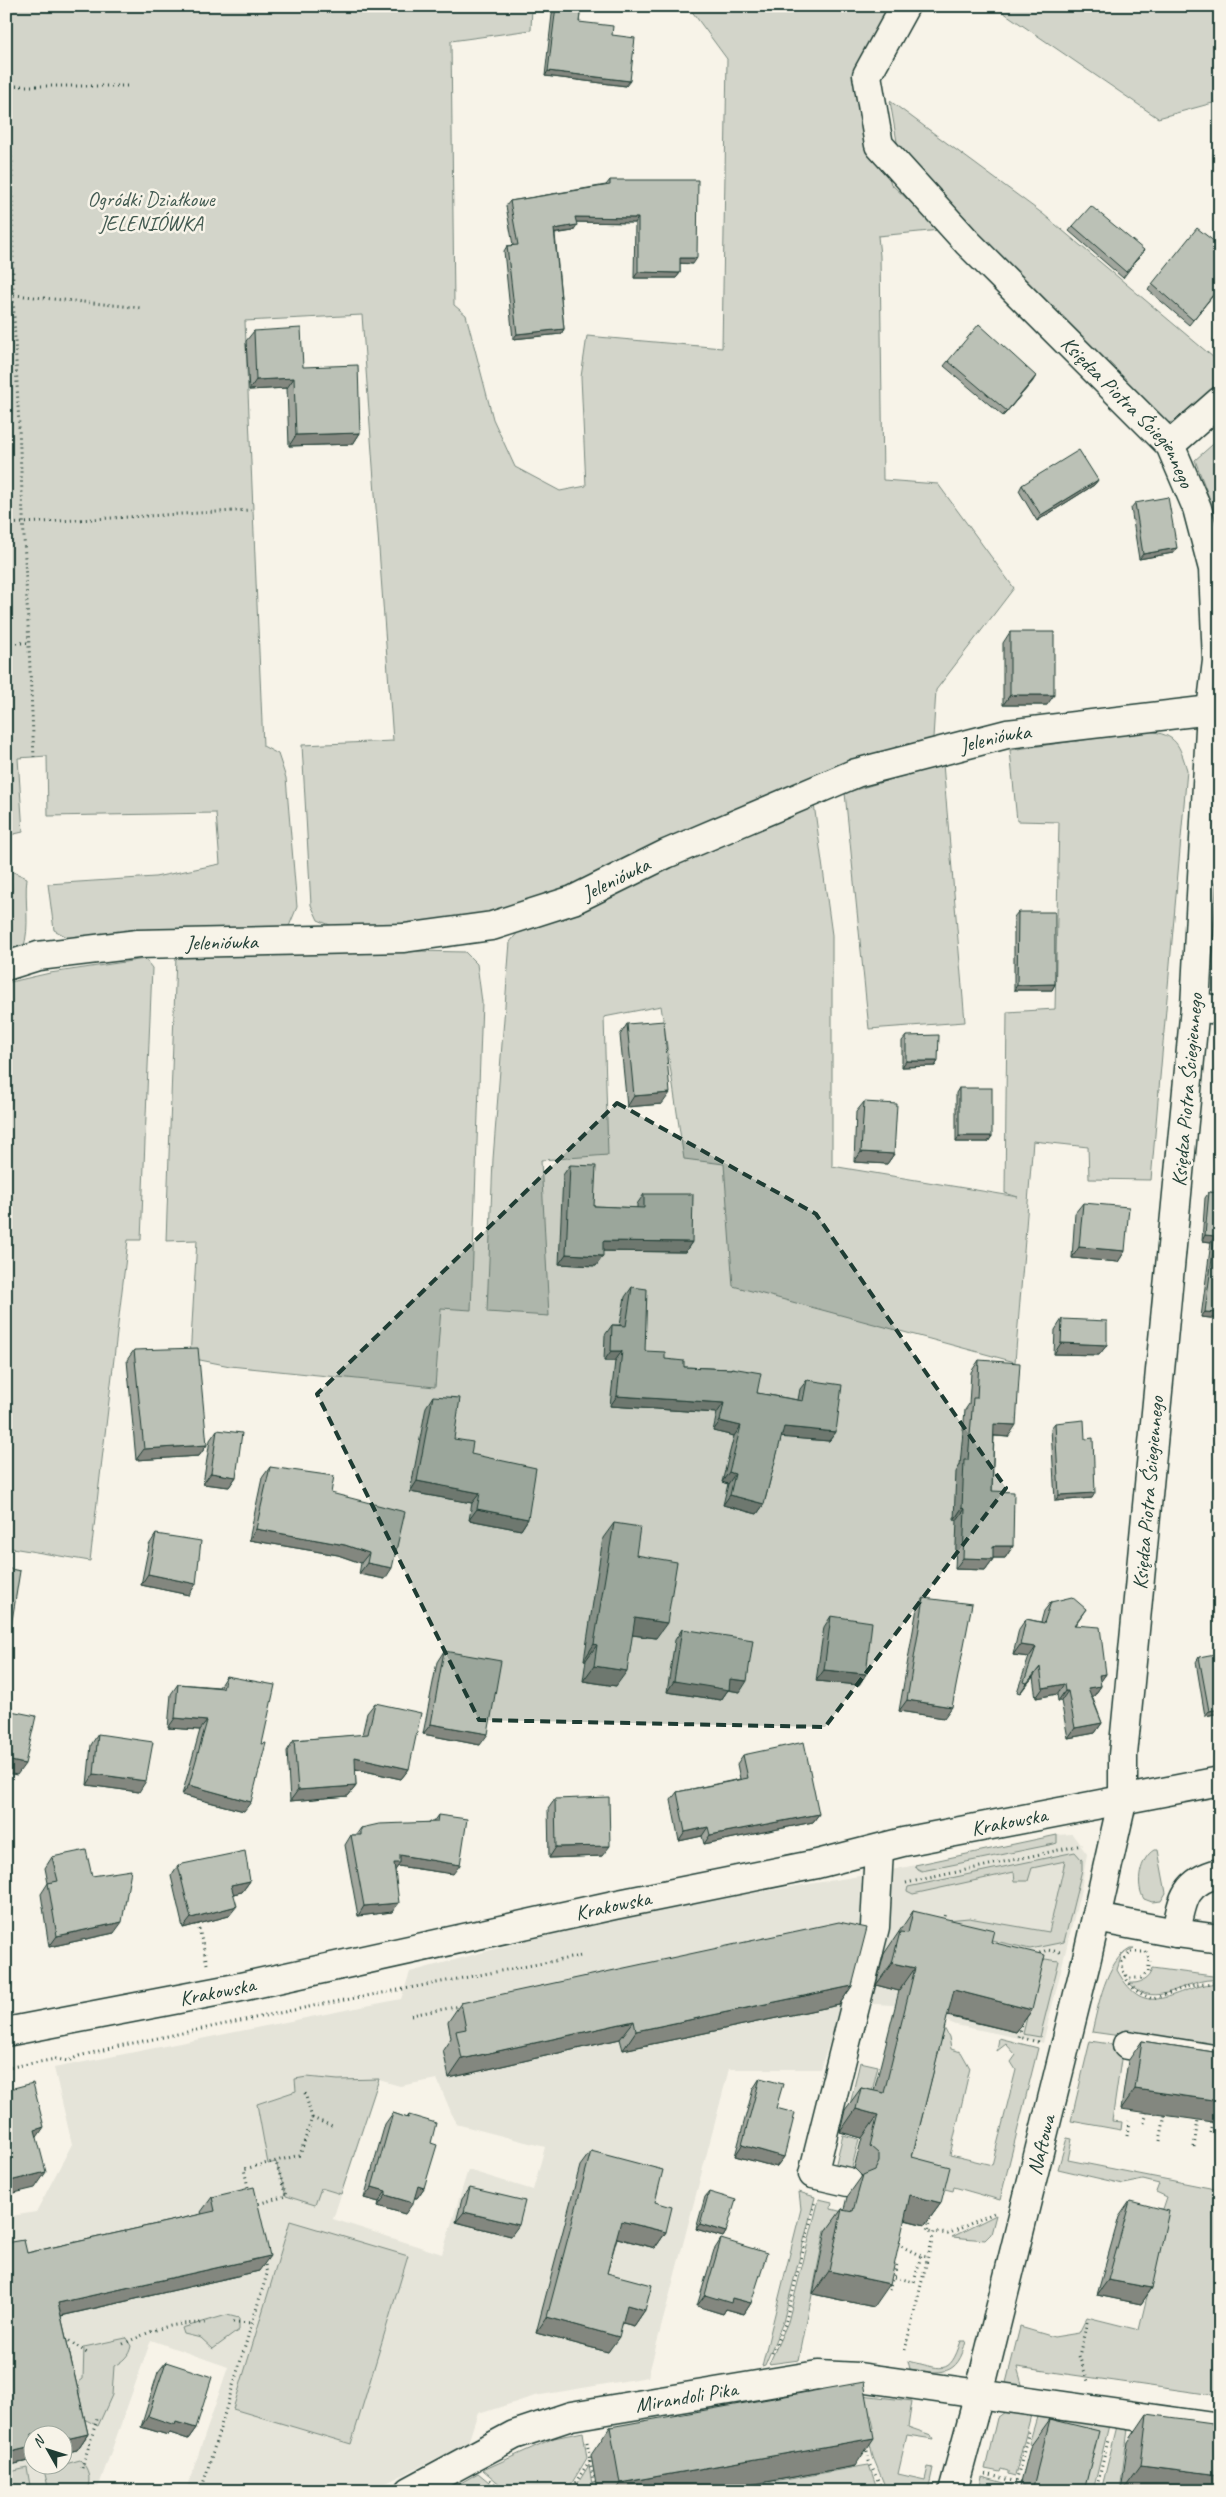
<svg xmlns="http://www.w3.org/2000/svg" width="1226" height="2497" font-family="Caveat,sans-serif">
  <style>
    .built { fill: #e5e4d9; fill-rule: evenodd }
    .green { fill: #d3d5ca; stroke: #79897f }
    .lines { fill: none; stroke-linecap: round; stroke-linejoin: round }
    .minor-casing { stroke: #1f3d34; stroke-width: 31 }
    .major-casing { stroke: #1f3d34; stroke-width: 31 }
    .path { stroke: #1f3d34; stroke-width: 3; stroke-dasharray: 1 4; stroke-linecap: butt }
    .minor { stroke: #f7f3e8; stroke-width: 28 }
    .major { stroke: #f7f3e8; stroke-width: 28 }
    .wall { fill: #a1a69d; stroke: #1f3d34 }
    .shaded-wall { fill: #83877f; stroke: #1f3d34 }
    .building { fill: #bbc1b6; stroke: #1f3d34 }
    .marked { fill: #1f3d34; fill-opacity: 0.2; stroke: #1f3d34; stroke-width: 4; stroke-dasharray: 10 6; stroke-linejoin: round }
    .labels { text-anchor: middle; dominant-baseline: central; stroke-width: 5; stroke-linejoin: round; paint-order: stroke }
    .park-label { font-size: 21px; fill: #435b52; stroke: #f7f3e8 }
    .street-label { font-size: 21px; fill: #1f3d34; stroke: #f7f3e8 }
  </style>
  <rect width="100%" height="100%" fill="#f7f3e8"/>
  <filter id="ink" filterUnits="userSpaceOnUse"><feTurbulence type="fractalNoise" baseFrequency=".02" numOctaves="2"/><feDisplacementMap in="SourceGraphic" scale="10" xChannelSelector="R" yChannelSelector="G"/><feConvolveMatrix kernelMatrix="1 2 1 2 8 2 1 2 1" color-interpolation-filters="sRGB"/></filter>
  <g filter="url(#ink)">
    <path class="built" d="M1072,1834l15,20 -6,35 -38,154 -87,-18 -46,-19 -54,-3 -14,5 -22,61h-91l-81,308 -113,19 -53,17 -4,-1 -10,31 -98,48h-184l42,-124 -77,-27 -54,151h-66l-4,-23 -21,5v-256l30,-5 36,-68 -18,-76 347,-69 9,-27 218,-59 250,-40 179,-38zM437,2079l19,45 89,23 -12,43 -65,-20 -26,84 -109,-35 46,-139 21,6zM32,2434h30v30h-30z"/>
    <g class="green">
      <path d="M6,6h526l-1,24 -80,11 3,264 12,10 27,104 22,48 45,24 26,-5 -5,-109 6,-41 135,12 5,-289 -39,-53h211l-32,69 12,70 12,39 49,46 -62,6 2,20 3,224 55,4 76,104 -78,102 -3,48 -131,45 -227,107 -121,32 -117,6 -19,-8 -7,-15 -9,-160 91,-4 -31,-426 -117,6 18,425 15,8 8,24 11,129 -10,24 -216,8 -17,-9 -6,-46 107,-7 65,-13 -4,-51 -168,3 -1,-60 -29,2 5,74 -13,3 -1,-18 -3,-1z"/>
      <path d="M994,6h226v95l-62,17z"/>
      <path d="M890,101l153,113 177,149v27l-45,32 -12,1 -256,-256 -10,-25z"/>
      <path d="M1220,438v89l-25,-67z"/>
      <path d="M1148,731c29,4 31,13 39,39l-36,410 -62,-1 -1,-32 -55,-6 -18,221 -282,-76 -9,-122 -40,-5 -23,-153 -57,11 4,138 -67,5 8,156 -62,-4 6,-153 17,-217 8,-10 296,-128 18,131v231l186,31 -13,-4 2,-181 48,-3 4,-187 -42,-1 -7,-71z"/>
      <path d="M943,764l22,258 -96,7 -24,-236z"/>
      <path d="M11,871l16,7c-3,24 4,48 -4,71l-17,5v-62l6,-1z"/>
      <path d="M215,947l250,5 12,12 5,38 -11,308 -30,-2 -6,79 -205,-21 -40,-8 7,-118 -31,1 10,-285z"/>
      <path d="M145,959l7,9 -11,272h-13l-38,321 -84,-14v-564l44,-10z"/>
      <path d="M1057,1835v8l-3,1 -132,27 -6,-3 -1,-3z"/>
      <path d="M1154,1850h4l8,43 -5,8 -9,1 -8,-3c-9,-14 -4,-41 10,-49z"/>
      <path d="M1075,1852l7,8v10l-18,72 -34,7 -86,-20 3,-9 22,-2 80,14 16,-71 -33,7 -4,13h-13l-1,-9 -101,22 -6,-3 1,-4z"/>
      <path d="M1130,1948h4l-12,6 -5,16c30,55 55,16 102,13l1,67 -128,-18c6,-25 14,-71 38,-84z"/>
      <path d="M1045,1959l14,2 -19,76 -17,-3 17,-71z"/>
      <path d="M1152,1968l68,9v3c-37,-4 -61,33 -91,3 11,1 21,-4 23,-15z"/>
      <path d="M943,2026l6,11 2,12 10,3 9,16 -20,87 42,10 24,-95 -5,-8 5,-7 -10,-11 -9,7 2,-13 39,10 -38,152 -46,-13 -1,4 -54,-13z"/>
      <path d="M1090,2041l33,5 -11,75 10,1 -1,8 -50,-9z"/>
      <path d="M860,2062l18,4 -11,47 -18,-4z"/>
      <path d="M307,2077l31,3 41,-1 -38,115 -20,-6 -6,17 -29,-9 -10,-34 -8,2 -11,-60 39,-13 -1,-12z"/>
      <path d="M843,2135l16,4 -8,32 -16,-4z"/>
      <path d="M1067,2138l5,1 -4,21 152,30v206l-203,-29 7,24 -19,-4 15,-60 34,10 25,-4 8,-16 52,13 25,-105 -22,-18 21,2 4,-12 -11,-5 3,-8 -16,-4 -20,4 -65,-15z"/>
      <path d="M799,2192l16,5 -32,125 -18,43 -3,1 39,-157z"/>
      <path d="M819,2199l13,3 -1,7 53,13 -24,14 -35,-6 -26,130 -30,4 19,-42z"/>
      <path d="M996,2215l-5,19 -6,6 -33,-3z"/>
      <path d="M290,2221l118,35 -57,188 -118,-35z"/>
      <path d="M227,2315l12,3v12l-26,19 -12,-11 -17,-4 -2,-6z"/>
      <path d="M126,2338l5,8c-2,10 -8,15 -17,20l-2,29 -14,31 -16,-8 -7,-19 5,-6 -1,-11 4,-3 1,-32z"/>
      <path d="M961,2341h5c-8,36 -25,33 -56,28l-2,-8c34,7 41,17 53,-20z"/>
      <path d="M862,2395l50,6 -4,26 23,8 2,4 -26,-4 -9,39 27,6 3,-13 5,1 -5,23h-41l-14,-34 -6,-27 7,-2 -3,-13 -6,1z"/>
      <path d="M1005,2412l26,3 -16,61 -7,-2v-3l-7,-2 -1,3 -15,-3 12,-51z"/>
      <path d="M1037,2417l72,8 -16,66h-19l8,-34 -53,-13z"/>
      <path d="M1117,2426l11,3 -8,62h-19z"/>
      <path d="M583,2432l4,26 -20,33h-59l-25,-21 71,-32z"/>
      <path d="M80,2460c9,9 11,18 7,31h-38l-5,-21z"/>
      <path d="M589,2465l4,26h-20z"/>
      <path d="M869,2465l9,26h-154l132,-24z"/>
      <path d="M27,2468l4,23h-25v-18z"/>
      <path d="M478,2473l22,18h-53z"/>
      <path d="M982,2477l30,8 -1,6h-32z"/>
    </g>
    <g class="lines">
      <defs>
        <g id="minor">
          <path id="s1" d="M905,6l-38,69 12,70 89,98 202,202 27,63 16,61 4,92 -6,49 -16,297 -72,748v43l-37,164 -107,432 -26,97"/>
          <path d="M1170,445l50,-44"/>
          <path id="s2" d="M6,966l32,-10 100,-12 266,-6 88,-12 81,-26 93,-46 190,-81 151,-39 204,-24"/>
          <path d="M1195,1007l25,3"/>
          <path d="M1220,1873c-36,8 -38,28 -44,60l44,6"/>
          <path d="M1096,1918l80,15"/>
          <path d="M1127,2045l93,15"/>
          <path d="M848,2182l-35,-8 62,-247 4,-78"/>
          <path id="s3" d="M410,2491l104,-56 57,-19 247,-41 41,2 361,51"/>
        </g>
        <g id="major">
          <path id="s4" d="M6,2032l230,-44 378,-83 203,-41 86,-22 317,-61"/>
        </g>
      </defs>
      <use href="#minor" class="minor-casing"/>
      <use href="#major" class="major-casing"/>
      <g class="path">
        <path d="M6,8l3,-2"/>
        <path d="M6,86h124"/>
        <path d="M6,102l6,60 1,133 21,462"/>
        <path d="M14,295l128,13"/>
        <path d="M6,524l245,-14"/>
        <path d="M6,643h22"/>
        <path d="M906,1883l176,-38"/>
        <path d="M943,1921l2,-8"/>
        <path d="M198,1924l9,40"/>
        <path d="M1131,1952h15l4,8 -2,12 -7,6h-12l-6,-7 -1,-9z"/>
        <path d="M1035,1955l12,-5 13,2"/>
        <path d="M1125,1975c5,14 15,19 28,24l36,-13 31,-4"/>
        <path d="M411,2015l50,-9"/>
        <path d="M1023,2021l-4,16 19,5"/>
        <path d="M6,2068l50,-9 12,2 11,-5 40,-10 199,-41 263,-49"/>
        <path d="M312,2118l20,8"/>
        <path d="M1144,2123l3,-10"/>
        <path d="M1210,2133l2,-11"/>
        <path d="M1127,2136l2,-15"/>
        <path d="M1160,2141l5,-26"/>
        <path d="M1194,2147l4,-27"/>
        <path d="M1218,2151l2,-11"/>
        <path d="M249,2192l-5,-23 56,-14 12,-37 -7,-25"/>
        <path d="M254,2205l32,-9 -10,-34"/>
        <path d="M931,2214l-4,17 7,1"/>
        <path d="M897,2244l24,12"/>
        <path d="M890,2276l24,6 7,-26 7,1"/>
        <path d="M890,2290l7,-26"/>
        <path d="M233,2322l20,1"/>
        <path d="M1087,2322l-8,34 9,25"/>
        <path d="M65,2338l22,15"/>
        <path d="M123,2344c32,-15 46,-21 82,-21"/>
        <path d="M905,2350l29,-118 14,2 46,-21"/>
        <path d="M772,2353l13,-29 30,-121"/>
        <path d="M587,2442l8,49"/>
        <path d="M866,2446l3,15 14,30"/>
        <path d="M82,2468l16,-52"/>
        <path d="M986,2474l35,9"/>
        <path d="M490,2480l14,11"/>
        <path d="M201,2491l66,-217 -3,-15"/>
        <path d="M570,2491l20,-31"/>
        <path d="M1014,2491l15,-60"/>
        <path d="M1096,2491l12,-51"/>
      </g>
      <use href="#minor" class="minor"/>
      <use href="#major" class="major"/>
    </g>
    <g class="wall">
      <path d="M553,6h28l-2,16 33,13 14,51 -81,-10z"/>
      <path d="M610,180l83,84 -13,-1v10l-4,5h-42l1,-55 -59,-1 -3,9 -18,3 9,95 -3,5 -48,5 -9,-88 3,-5 6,-1 -7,-39 4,-5 96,-16z"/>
      <path d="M1073,226l71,24 -21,28 -54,-47z"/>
      <path d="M1152,284l68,3 -31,38 -41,-35z"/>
      <path d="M254,331l49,36 57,66 -7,11 -64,2 -2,-58 -38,2 -3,-49z"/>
      <path d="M948,361l85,20 -30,35 -59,-50z"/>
      <path d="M1098,480l-4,5 -57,36 -18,-30 3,-6z"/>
      <path d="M1135,503l38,50 -34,6 -8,-51z"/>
      <path d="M1010,632l37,73h-44v-62z"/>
      <path d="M1018,912l37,72 -3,6h-38v-73z"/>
      <path d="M627,1024l35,80 -35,3 -7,-72z"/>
      <path d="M906,1036l32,25 -3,5 -33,1v-26z"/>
      <path d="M959,1088l33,48 -4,6h-32v-49z"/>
      <path d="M864,1102l30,52 -7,10 -33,-2 2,-50z"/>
      <path d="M570,1165l24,41 43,2v-4l7,-10 48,48 -7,10 -82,-1 -7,15 -37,-2 4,-89z"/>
      <path d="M1209,1192l11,1v126l-19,-2 10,-75 -9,-1 3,-43z"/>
      <path d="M1083,1203l42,48 -7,11 -46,-4 3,-45z"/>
      <path d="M632,1287l13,64 39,16 46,2 2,-1 25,25 41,7 2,-11 7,-9 29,52 -7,9 -48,-4 -17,67 -7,10 -34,-9 5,-21 -6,-2 12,-46 -21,-5 4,-18 -107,-7 5,-45h-11l1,-26 7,-10h8l5,-28z"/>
      <path d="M1062,1319l45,26 -8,10 -45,-1 1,-24z"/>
      <path d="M134,1350l73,95 -8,11 -63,4 -9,-100z"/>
      <path d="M979,1360l29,77 -14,-1 -2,55 21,55 -8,12h-12v1l-8,11 -30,-1 2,-49h-3l2,-48 4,-7 5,-55 4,-6 2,-32z"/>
      <path d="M433,1396l21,43 74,80 -7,11 -52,-10 3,-17 -62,-11 16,-85z"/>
      <path d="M1055,1423l30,16 7,59 -37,3 -4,-73z"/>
      <path d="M217,1430l19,47 -7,10 -26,-3 7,-44z"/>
      <path d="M270,1467l61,26 54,86 -26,-5 2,-11 -23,-8 -89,-15 13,-62z"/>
      <path d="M614,1523l22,32 20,83 -24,-3 -16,51 -33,-5 3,-21h-2l19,-122z"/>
      <path d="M156,1534l33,61 -48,-10 8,-40z"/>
      <path d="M924,1598l20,120 -45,-7 18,-103z"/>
      <path d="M1051,1602l35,7 -11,16 31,49 -6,8 1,4 -7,10h-2l10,27 -7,10 -27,5 -7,-37h-3l-1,-7 -21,4 -3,-21 -13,16 -3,-1 12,-35 -16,-2 6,-26 7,-10 15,3 3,-11z"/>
      <path d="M831,1616l35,58 -7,11 -43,-4 8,-54z"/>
      <path d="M682,1629l58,63 -12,-2 -7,10 -54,-8 8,-52z"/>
      <path d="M444,1651l36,94 -57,-11 14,-72z"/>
      <path d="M1199,1657l21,56 -15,3 -9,-54z"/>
      <path d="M226,1676l18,135 -62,-16 18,-65 -32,-2 3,-34 7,-10 41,3z"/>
      <path d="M375,1703l34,66 -8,10 -46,-10 1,17 -8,10 -58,5 -3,-50 7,-11 68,-5 5,-22z"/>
      <path d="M98,1734l41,58 -52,-7 4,-40z"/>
      <path d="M743,1755l76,59 -6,8 -109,22 -2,-8 -23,5 -8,-41 6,-8 63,-13 -3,-15z"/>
      <path d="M555,1799l47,57 -53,2 -1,-49z"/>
      <path d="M438,1815l15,59 -55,-8 -3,4 -3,42 -34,4 -13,-71 6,-10h5l5,-7 72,-6z"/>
      <path d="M52,1857l40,19 22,57 -65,14 -8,-53 7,-11 -3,-15z"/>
      <path d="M178,1865l72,16 -8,11 -9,2 -4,22 -46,12 -12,-52z"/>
      <path d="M913,1911l78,31 41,68 -16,22 -69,-16 -35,141 29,46 -16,22 -21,-5 -30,87 -61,-13 13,-63 16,-22h2l3,-12 15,-21 -8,-8 8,-30 -22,-6 5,-22 16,-22 13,3 25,-100 -23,-6 8,-31z"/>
      <path d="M852,1986l-13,19 -216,45 -3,-11 -171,39 -6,-28 8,-12 -3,-16 13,-19z"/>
      <path d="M1142,2041l78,12 -99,56 7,-48z"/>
      <path d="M760,2078l16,30 8,49 -8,10 -41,-11 18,-67z"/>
      <path d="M393,2113l14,5 2,-3 22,28 -7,45 -7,10h-3l-9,16 -27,-8 1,-4 -15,-4 21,-74z"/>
      <path d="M591,2151l64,51 11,30 -11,16 -38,-10 -10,35 38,37 -11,16 -11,-3 -15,29 -72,-19 44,-167z"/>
      <path d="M470,2188l41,48 -55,-14 6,-23z"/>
      <path d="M709,2192l17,40 -3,5 -27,-8 9,-32z"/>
      <path d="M212,2197l47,74 -198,45 27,118 -11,16 -71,16v-223l21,10 175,-39 -1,-2z"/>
      <path d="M1130,2201l22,87 -11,16 -44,-9 22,-78z"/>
      <path d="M721,2239l30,64 -7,11 -18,-5 -3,5 -26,-8 17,-56z"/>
      <path d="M166,2362l30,66 -8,11 -18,-6 -2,2 -27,-8 17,-55z"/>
      <path d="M1147,2414l73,77h-99l7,-49z"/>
      <path d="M1050,2419l34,72h-65l11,-44z"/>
      <path d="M610,2427l245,39 -139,25h-119l-6,-36z"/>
    </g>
    <g class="shaded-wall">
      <path d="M548,71l82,10 -4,5 -81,-10z"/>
      <path d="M575,217l63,1 -3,5 -63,-1z"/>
      <path d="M577,225l-4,6 -23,3 4,-5z"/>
      <path d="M680,258h17l-4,6 -16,-1z"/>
      <path d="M638,272l42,1 -4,5h-42z"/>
      <path d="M564,329l-3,5 -48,5 4,-5z"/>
      <path d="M1036,376l-3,5 -30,35 4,-5z"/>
      <path d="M294,378l-7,10 -38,2 7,-10z"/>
      <path d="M360,433l-7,11 -64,2 7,-11z"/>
      <path d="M1098,480l-4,5 -57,36 4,-6z"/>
      <path d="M1177,548l-4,5 -34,6 4,-5z"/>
      <path d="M1010,695h44l-7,10h-44z"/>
      <path d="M1055,984l-3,6h-38l3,-5z"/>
      <path d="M906,1061h32l-3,5 -33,1z"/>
      <path d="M670,1093l-8,11 -35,3 7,-11z"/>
      <path d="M959,1136h33l-4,6h-32z"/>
      <path d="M861,1152l33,2 -7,10 -33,-2z"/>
      <path d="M1205,1235l10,1 -4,6 -9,-1z"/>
      <path d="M603,1241l89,1 -7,10 -89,-1z"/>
      <path d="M1079,1247l46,4 -7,11 -46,-4z"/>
      <path d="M566,1254l37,2 -7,10 -37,-2z"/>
      <path d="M1205,1312l15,1v6l-19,-2z"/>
      <path d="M1061,1343l46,2 -8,10 -45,-1z"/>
      <path d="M611,1351h11l-7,10h-11z"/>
      <path d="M617,1396l107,7 -7,10 -107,-7z"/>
      <path d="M720,1421l21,5 -7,10 -21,-5z"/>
      <path d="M994,1424l22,1 -8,12 -22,-2z"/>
      <path d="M784,1427l52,5 -7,9 -52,-4z"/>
      <path d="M207,1445l-8,11 -63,4 8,-11z"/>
      <path d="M729,1472l6,2 -7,10 -6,-2z"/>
      <path d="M211,1473l25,4 -7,10 -26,-3z"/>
      <path d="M417,1481l63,12 -8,10 -62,-11z"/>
      <path d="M1095,1493l-3,5 -37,3 4,-6z"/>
      <path d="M730,1495l34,9 -7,10 -34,-9z"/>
      <path d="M962,1508l3,1 -8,11h-3z"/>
      <path d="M477,1509l51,10 -7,11 -52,-10z"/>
      <path d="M256,1529l89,16 24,8 -8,10 -23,-8 -89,-15z"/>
      <path d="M993,1546h20l-8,12h-20z"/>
      <path d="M963,1558l30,1 -8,11 -30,-1z"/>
      <path d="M367,1563l25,5 -7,11 -26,-5z"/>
      <path d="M148,1574l48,10 -7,11 -48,-10z"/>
      <path d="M635,1618l32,5 -11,15 -32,-4z"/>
      <path d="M6,1626l5,1 -5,6z"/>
      <path d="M594,1644l3,1 -11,15h-2z"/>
      <path d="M1020,1645l16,2 -7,10 -16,-2z"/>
      <path d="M594,1666l33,5 -11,15 -33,-5z"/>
      <path d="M1040,1667l-7,10 -13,16 7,-10z"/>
      <path d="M824,1670l42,4 -7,11 -43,-4z"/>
      <path d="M1106,1674l-7,10v-9z"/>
      <path d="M730,1679l17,2 -7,11 -12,-2 -7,10 -54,-8 7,-11z"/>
      <path d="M1064,1684l-7,10 -21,4 7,-10z"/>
      <path d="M1101,1686l-7,10 -13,2 7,-10z"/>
      <path d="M1065,1691h3l-7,10h-3z"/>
      <path d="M907,1700l45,7 -8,11 -45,-7z"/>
      <path d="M1220,1709v4l-15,3 4,-5z"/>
      <path d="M175,1718l32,3 -7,9 -32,-2z"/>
      <path d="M1102,1723l-7,10 -27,5 7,-10z"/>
      <path d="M431,1724l57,10 -8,11 -57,-11z"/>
      <path d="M355,1757l54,12 -8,10 -54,-12z"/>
      <path d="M6,1760l19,4 -8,11 -11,-2z"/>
      <path d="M94,1774l52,7 -7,11 -52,-7z"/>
      <path d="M189,1785l62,17 -7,9 -62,-16z"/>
      <path d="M356,1786l-8,10 -58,5 8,-11z"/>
      <path d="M819,1814l-6,8 -109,22 6,-9z"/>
      <path d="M708,1827l-6,9 -23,5 6,-9z"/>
      <path d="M610,1846l-8,10 -53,2 7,-11z"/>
      <path d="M400,1855l60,10 -7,9 -55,-8 -4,6h-6z"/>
      <path d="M250,1881l-8,11 -18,4 7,-11z"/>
      <path d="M399,1903l-7,9 -34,4 6,-10z"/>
      <path d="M237,1906l-8,10 -46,12 8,-10z"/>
      <path d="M122,1922l-8,11 -65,14 8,-11z"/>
      <path d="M892,1963l23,5 -16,23 -23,-6z"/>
      <path d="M852,1986l-13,19 -216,45 13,-19z"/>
      <path d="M954,1990l78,20 -16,22 -78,-19z"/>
      <path d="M634,2021l-14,18 -171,39 13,-19z"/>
      <path d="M1135,2089l85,12v22l-99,-14z"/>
      <path d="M856,2109l22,6 -16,23 -22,-6z"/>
      <path d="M44,2127l-11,16 2,-13z"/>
      <path d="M742,2145l42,12 -8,10 -41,-11z"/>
      <path d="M46,2172l-11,16 -29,7v-13z"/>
      <path d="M418,2186l6,2 -7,10 -7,-1z"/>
      <path d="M372,2187l14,4 -7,11 -15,-4z"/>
      <path d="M386,2195l27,8 -8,11 -27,-8z"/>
      <path d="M910,2195l31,8 -16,22 -31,-8z"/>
      <path d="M464,2212l55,13 -8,11 -55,-14z"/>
      <path d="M621,2221l45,11 -11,16 -45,-12z"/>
      <path d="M700,2224l26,8 -3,5 -27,-8z"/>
      <path d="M270,2256l-11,15 -212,48 11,-16z"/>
      <path d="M829,2271l61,13 -16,23 -61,-13z"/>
      <path d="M1108,2280l44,8 -11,16 -44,-9z"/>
      <path d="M705,2295l27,3 19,5 -7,11 -18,-5 -3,5 -26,-8z"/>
      <path d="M627,2305l18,5 -11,16 -18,-5z"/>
      <path d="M547,2317l72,20 -11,15 -72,-19z"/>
      <path d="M148,2416l28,6 20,6 -8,11 -18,-6 -2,2 -27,-8z"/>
      <path d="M88,2434l-11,16 -15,3v-13z"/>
      <path d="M874,2438l-19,28 -139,25h-101l5,-8z"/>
      <path d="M32,2447v13l-26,6v-13z"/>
      <path d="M1141,2465l79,10v16h-98z"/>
    </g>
    <g class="building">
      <path d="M556,6h25l-2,16 34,4 -1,9 23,3 -5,43 -82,-10z"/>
      <path d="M610,180h88l-1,78h-17v15l-42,-1v-54l-63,-1 2,8 -23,4 10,100 -47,5 -10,-88 11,-1 -8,-44 100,-16z"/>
      <path d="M1091,206l53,44 -18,22 -53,-46z"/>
      <path d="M1197,228l23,18v40l-27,34 -41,-36z"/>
      <path d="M979,324l57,52 -29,35 -59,-50z"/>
      <path d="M301,328l2,39 55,-2 2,68 -64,2 -2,-57 -38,2 -2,-49z"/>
      <path d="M1079,450l19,30 -57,35 -19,-30z"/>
      <path d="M1168,497l9,51 -34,6 -8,-51z"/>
      <rect x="1010" y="632" width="44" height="63"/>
      <path d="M1018,912h37v72l-38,1z"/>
      <path d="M664,1021l6,72 -36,3 -7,-72z"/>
      <path d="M939,1035l-1,26h-32v-25z"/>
      <rect x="959" y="1088" width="33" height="48"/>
      <path d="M864,1102l33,2 -3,50 -33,-2z"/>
      <path d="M570,1165l26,1 -2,40 50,2v-14h49l-1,48 -89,-1v15l-37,-2z"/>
      <path d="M1209,1192l11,1v120l-15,-1 10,-76 -10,-1z"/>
      <path d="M1083,1203l46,4 -4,44 -46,-4z"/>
      <path d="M632,1287l15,2 -2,62 20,1v7l19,2v6l47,2 1,-1 29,5 -4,20 46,8 4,-21 35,5 -6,47 -52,-5 -20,77 -34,-9 5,-21 -6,-2 12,-46 -21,-5 4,-18 -107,-7 5,-45h-11l1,-26 14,1z"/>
      <path d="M1062,1319l45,2v24l-46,-2z"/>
      <path d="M198,1348l9,97 -63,4 -10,-99z"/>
      <path d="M979,1360l41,3 -4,62 -22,-1 -2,67 22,1 -1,54h-20v13l-30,-1 2,-49 -3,-1 2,-48h4l5,-62h4z"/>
      <path d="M433,1396l27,2 -6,41 19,3 -2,12 65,14 -8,51 -51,-10 3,-16 -63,-12z"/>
      <path d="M1084,1420l1,19 8,-1 2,55 -36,2 -4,-72z"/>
      <path d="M217,1430l25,3 -6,44 -25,-4z"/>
      <path d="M270,1467l64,9 -3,17 74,19 -13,56 -25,-5 2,-10 -24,-8 -89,-16z"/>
      <path d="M614,1523l26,4 -4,28 41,7 -10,61 -32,-5 -8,53 -33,-5 3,-21 -3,-1z"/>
      <path d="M156,1534l45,7 -5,43 -48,-10z"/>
      <path d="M6,1568l14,3 -9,56 -5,-1z"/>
      <path d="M1072,1597l14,12 -12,16 26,2 6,47 -7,1 2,11 -13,2 14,35 -27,5 -7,-37h-3l-1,-7 -21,4 -3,-21 -13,16 -3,-1 12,-35 -16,-2 6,-26 18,4 7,-21z"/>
      <path d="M924,1598l48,6 -20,103 -45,-7z"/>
      <path d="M831,1616l41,6 -6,52 -42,-4z"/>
      <path d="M682,1629l71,11 -6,41 -17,-2 -1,11 -55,-9z"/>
      <path d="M444,1651l57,10 -13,73 -57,-10z"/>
      <path d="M1220,1653v56l-11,2 -10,-54z"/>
      <path d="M226,1676l49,9 -13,59 4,-1 -15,59 -62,-17 18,-64 -32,-3 3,-34 45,4z"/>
      <path d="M375,1703l46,10 -12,56 -54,-12 1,29 -58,4 -4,-50 74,-6z"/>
      <path d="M6,1710l30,6 -11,48 -19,-4z"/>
      <path d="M98,1734l55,8 -7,39 -52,-7z"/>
      <path d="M804,1742l15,72 -109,21 -2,-8 -23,5 -8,-40 71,-14 -5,-23z"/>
      <path d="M609,1797l1,49 -54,1 -1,-48z"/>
      <path d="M438,1815l29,4 -7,46 -60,-10v8h-6l5,40 -35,3 -13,-71h10v-7l18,-4 58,-2z"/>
      <path d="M86,1850l6,26 39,-6 -9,52 -65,14 -9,-53 10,-2 -6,-24z"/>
      <path d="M245,1851l5,30 -19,4 6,21 -46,12 -13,-53z"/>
      <path d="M913,1911l81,19 -3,12 54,13 -13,55 -78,-20 -42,167 38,10 -9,36 -31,-8 -20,89 -61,-13 13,-62 11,2 10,-36 12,-5 4,-8v-8l-9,-8 8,-31 -22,-6 5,-21 23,5 31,-125 -23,-5 8,-31 8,1z"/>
      <path d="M839,1922l28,6 -15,58 -216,45 -2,-10 -172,38 -6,-28 10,-2 -5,-26z"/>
      <path d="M1142,2041l78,12v48l-85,-12z"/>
      <path d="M760,2078l23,6 -7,24 19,5 -11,44 -42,-12z"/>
      <path d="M33,2083l11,44 -9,3 11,42 -40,10v-92z"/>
      <path d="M393,2113l15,5 1,-3 27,8 -5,20 6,2 -13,43 -6,-2 -5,17 -27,-8v-4l-14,-4z"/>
      <path d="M591,2151l72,19 -8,32 17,5 -6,25 -45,-11 -14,52 45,12 -7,25 -18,-5 -8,32 -72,-20z"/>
      <path d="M254,2187l16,69 -212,47 30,131 -26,6v-6h-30v13l-26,6v-210l18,-3 3,13 188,-42 -3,-14z"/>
      <path d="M470,2188l55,13 -6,24 -55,-13z"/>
      <path d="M709,2192l27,8 -10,32 -26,-8z"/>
      <path d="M1130,2201l39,10 -17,77 -44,-8z"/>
      <path d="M721,2239l46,14 -16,50 -19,-5 -1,5 -26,-8z"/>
      <path d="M166,2362l46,15 -16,51 -20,-6 -1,3 -27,-9z"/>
      <path d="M864,2382l10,56 -254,45 -10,-56z"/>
      <path d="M1147,2414l73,10v51l-79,-10z"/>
      <path d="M1050,2419l49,12 -15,60h-52z"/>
    </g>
  </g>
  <path class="marked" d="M617,1103l199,111 190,274 -181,239 -346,-7 -162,-326z"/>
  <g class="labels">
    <g class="park-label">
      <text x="151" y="199">Ogródki Działkowe<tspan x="151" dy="24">JELENIÓWKA</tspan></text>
    </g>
    <g class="street-label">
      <text stroke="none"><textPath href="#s1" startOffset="516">Księdza Piotra Ściegiennego</textPath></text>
      <text stroke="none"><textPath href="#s2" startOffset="1028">Jeleniówka</textPath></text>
      <text stroke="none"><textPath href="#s2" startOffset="622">Jeleniówka</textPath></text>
      <text stroke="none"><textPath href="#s2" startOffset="218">Jeleniówka</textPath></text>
      <text transform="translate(1187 1090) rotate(-85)">Księdza Piotra Ściegiennego</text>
      <text transform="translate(1148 1493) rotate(-85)">Księdza Piotra Ściegiennego</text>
      <text stroke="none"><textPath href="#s4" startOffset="1025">Krakowska</textPath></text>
      <text stroke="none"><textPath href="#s4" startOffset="620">Krakowska</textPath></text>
      <text stroke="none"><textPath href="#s4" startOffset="215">Krakowska</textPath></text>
      <text transform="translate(1041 2145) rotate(-76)">Naftowa</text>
      <text stroke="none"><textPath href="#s3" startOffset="295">Mirandoli Pika</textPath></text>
    </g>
  </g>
  <rect width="1226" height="2497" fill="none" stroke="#f7f3e8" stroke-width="25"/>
  <rect x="12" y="12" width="1201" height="2472" fill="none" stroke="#1f3d34" stroke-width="2" filter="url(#ink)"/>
  <g transform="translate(48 2450) rotate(309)"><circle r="24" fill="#f7f3e8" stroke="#a1aaa0"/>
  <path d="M0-4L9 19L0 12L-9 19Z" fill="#1f3d34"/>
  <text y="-8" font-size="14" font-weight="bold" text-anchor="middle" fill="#1f3d34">N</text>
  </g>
</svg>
